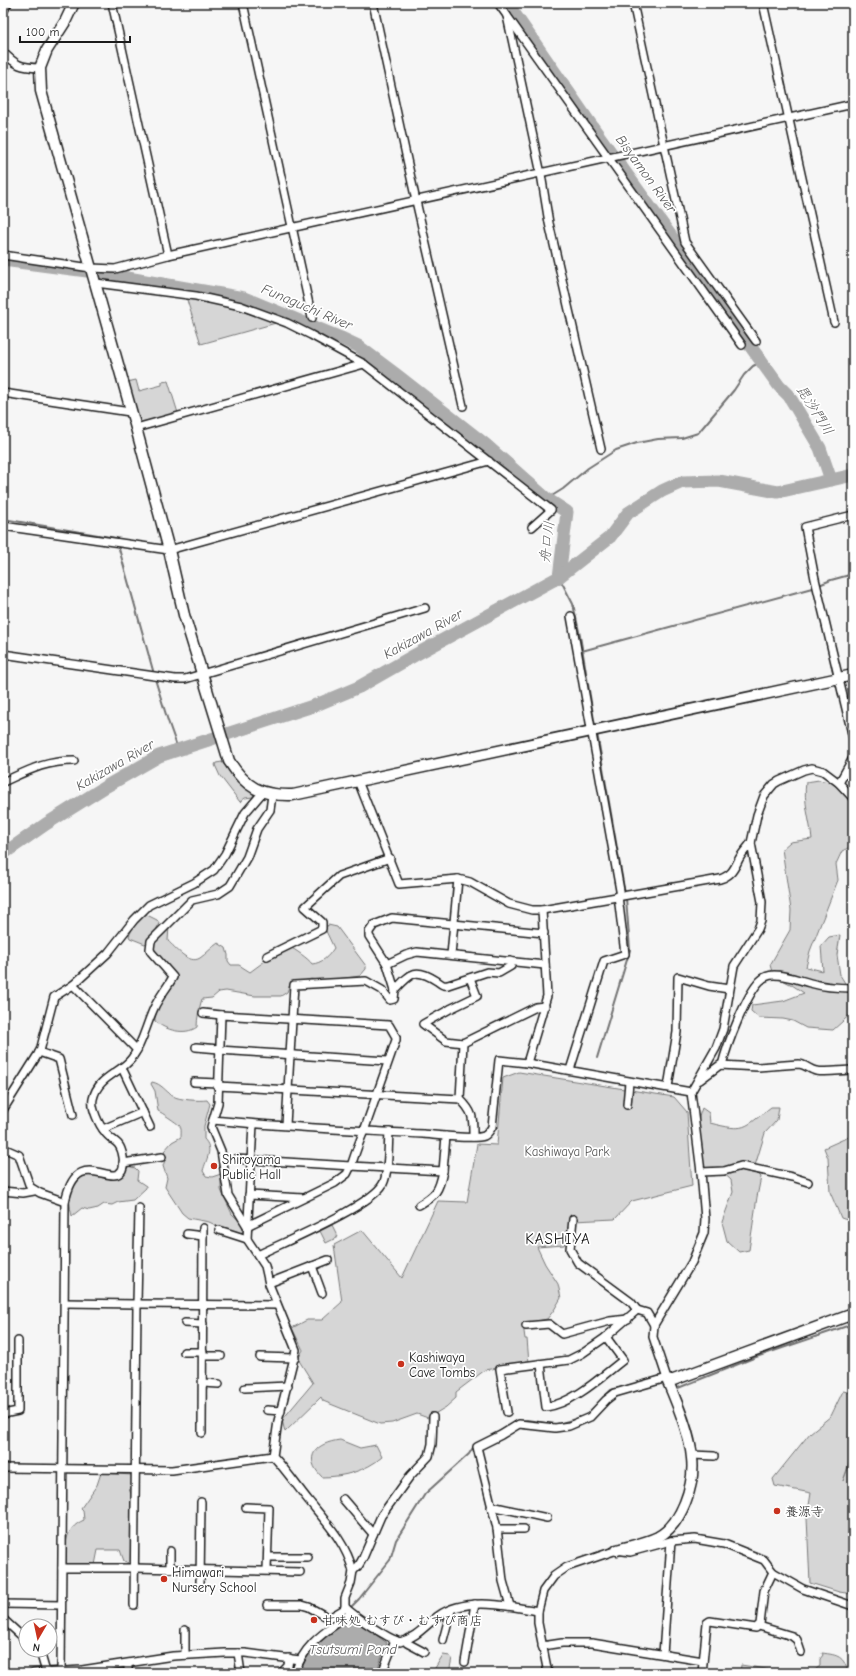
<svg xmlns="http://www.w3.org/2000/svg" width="856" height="1676" font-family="'Comic Neue','Klee One',sans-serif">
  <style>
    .green { fill: #d6d6d6; stroke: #797979 }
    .water { fill: #acacac; stroke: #727272 }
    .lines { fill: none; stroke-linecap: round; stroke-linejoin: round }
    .stream { stroke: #727272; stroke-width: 2 }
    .river { stroke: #acacac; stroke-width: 13 }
    .street-casing { stroke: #1c1c1c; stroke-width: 10 }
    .secondary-casing { stroke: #1c1c1c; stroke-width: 13 }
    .street { stroke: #fff; stroke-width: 7 }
    .secondary { stroke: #fff; stroke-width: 10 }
    .poi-dot { fill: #c8321e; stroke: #fff; stroke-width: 1.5 }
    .labels { text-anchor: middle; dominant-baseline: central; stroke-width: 3.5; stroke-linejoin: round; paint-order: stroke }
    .park-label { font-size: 13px; fill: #5d5d5d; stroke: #fff }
    .poi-label { font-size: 13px; fill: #1c1c1c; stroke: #fff; text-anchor: start }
    .water-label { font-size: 14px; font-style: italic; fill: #5d5d5d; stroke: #fff }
    .quarter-label { font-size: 15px; letter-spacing: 1px; fill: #1c1c1c; stroke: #fff }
  </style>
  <rect width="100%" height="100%" fill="#f6f6f6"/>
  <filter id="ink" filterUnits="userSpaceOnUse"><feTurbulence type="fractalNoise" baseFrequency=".025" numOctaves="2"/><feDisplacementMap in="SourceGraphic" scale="8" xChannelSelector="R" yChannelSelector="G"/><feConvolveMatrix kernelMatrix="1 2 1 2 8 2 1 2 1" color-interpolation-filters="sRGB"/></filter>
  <g filter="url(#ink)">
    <g class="green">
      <path d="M186,297c31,7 60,14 90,26l-75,21z"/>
      <path d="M136,380l3,11 23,-6v-3l6,-1 10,32 -39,10 -12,-41z"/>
      <path d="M222,762l12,16 20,15 -1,4 -8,1 -5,4 -20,-26 -5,-11 1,-2z"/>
      <path d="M819,780l15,3 19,20v41l-1,2 -10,5 -6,13 2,16 -28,71 -4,16 17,4 -2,-25 8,-9 11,-2 -3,20 3,20 13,21v16l-20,18 -27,-2 -13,-7 -10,-2 -24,-1 -8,-7 1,-6 31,-4 21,-8 -12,-8 -19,-10 -3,-10 20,-35 1,-20 -9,-61 8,-7 22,-3c-2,-18 -9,-38 -6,-57z"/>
      <path d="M145,914l12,6 2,3c-3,8 -6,17 -14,21l-15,-6 -1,-2 6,-13z"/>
      <path d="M328,925l9,2 29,39v3l-6,7 -36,5 -13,-2 -21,5 -3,8 -6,4h-26l-29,-5 -7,1 -7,6 -10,1c-3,9 -5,20 -5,28 -12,9 -32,3 -42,-6 -1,-5 7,-24 11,-29 3,-5 6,-7 8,-13l-22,-30 1,-6 16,-17 -1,15c8,7 21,24 32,17 6,-4 12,-11 18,-15l8,5 2,7v6l3,4h8l11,7 19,-14 21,-11c4,2 19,12 22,17 10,-1 16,-7 22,-16l-9,-19z"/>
      <path d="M519,1072l155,25 13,15 5,74 -60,15 -17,18 -41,2 -10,24 -27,2 8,17 13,20 3,14 -7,12 -7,9 -24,5 2,15h2l2,24 -44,7 -29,22v6l-10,9 -18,11 -11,-4 -25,9 -12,1 -57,-23 -2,-4 -36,35 -3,-12 31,-37 -15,-24 5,-9 -11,-22 15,-8h15l20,-18 -8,-57 28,-15 40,48 36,-77 29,1 10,-58 20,1 6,-67z"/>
      <path d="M152,1082c10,2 13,9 21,14 6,4 26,5 34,4l3,4 -6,22v13c10,10 2,20 -1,32l3,5 6,1 9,-3v16l11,24 11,10 1,4 -3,6 -21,-7 -11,-5 -21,-4 -6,-5 -17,-26 2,-9 -4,-12 3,-9 -2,-6 8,-9 9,-5c0,-4 1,-9 -2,-12 -2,-2 -18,-13 -21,-14l-3,-20 -4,-7z"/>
      <path d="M771,1107h8l-2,13 -12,13 -11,36 7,8 -4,20 -8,53 -10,2 -12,-11 -5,-19 11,-30 -2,-12 -10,-9 -16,1c-5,-22 -12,-42 -3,-64l7,5 1,10c36,9 33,6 61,-16z"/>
      <path d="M853,1135v87l-12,-4 -11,-26 -2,-34 -4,-10z"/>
      <path d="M128,1166l7,2 3,3 -1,9 9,6v2l-13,12 -15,2 -6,3 -8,-1 -6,4 -9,2 -7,-2 -10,8c-5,-22 -3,-27 13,-44 16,3 17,9 35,5z"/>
      <path d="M332,1225l6,12 -12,6 -6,-12z"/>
      <path d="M843,1391l10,2v59l-10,29 10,-25v126h-2l2,3v9l-14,-2 -29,-9 -3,-65 4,-25 -36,-7 -2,-7 37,-46 21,-17z"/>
      <path d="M340,1440l20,8 16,-3 6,12c-16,14 -39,20 -60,20 -20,-20 -6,-34 18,-37z"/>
      <path d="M101,1473l31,2v13l-3,1 2,5 3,3 -1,65 -4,1 -5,-2 -4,-11h-22l-3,15 -31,1c2,-20 -1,-37 20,-46l-1,-10 -2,-2 16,-23z"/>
      <path d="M822,1653c16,2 22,3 26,20h-37l9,-7v-7l3,-4z"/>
      <path d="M443,1655l7,1 2,2 -3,15h-17z"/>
      <path d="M741,1665l50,8h-51z"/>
    </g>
    <path class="water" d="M357,1621l30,22 -11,30h-76l11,-27 34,-22z"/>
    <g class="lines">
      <g class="stream">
        <path d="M547,499l16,-10 25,-21 28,-18 21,-7 21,-4 24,-1 16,-5 36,-43 10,-15 9,-9 10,-5"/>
        <path d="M3,519l113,19 38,136"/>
        <path d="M559,577l14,27 7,32 15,90"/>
        <path d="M582,651l230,-63 19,-8 22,-6"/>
        <path d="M155,679l13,42 10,28"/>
        <path d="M597,733l28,161"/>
        <path d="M597,1058l33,-108 -4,-52"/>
        <path d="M656,1378l4,-2"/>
        <path d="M678,1388l78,-31 97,-33"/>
        <path d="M603,1398l8,-8 31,-8"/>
        <path d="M520,1421l7,-1 25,4"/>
        <path d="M558,1424l24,-7"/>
        <path d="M492,1436l15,-9"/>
        <path d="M352,1606l7,-7 31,-39 6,-20 29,-46 44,-40 5,-8"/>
      </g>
      <g class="river">
        <path d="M507,3l87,126 185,257 10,10 31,52 11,32"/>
        <path d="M3,260l84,11 157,27 97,40 17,8 40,30 87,68 62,55 20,13 -8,65"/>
        <path d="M3,854l43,-30 59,-37 54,-31 157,-51 43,-18 56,-32 144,-78 51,-40 18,-24 34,-22 11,-5 9,-4 37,-1 59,11 75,-17"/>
      </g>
      <defs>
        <g id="street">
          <path d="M112,3l56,252"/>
          <path d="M243,3l69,315"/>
          <path d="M373,3l43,198 47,205"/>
          <path d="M498,3l244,342"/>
          <path d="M633,3l52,239 71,99"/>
          <path d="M763,3l71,319"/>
          <path d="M3,12l5,-9"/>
          <path d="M507,16l34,158 8,49 52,226"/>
          <path d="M3,52c14,14 17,15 37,16"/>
          <path d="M3,255l88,13 24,1 53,-14 685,-151"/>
          <path d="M96,283l100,13 45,10 46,17 24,12 53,29 187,146 -19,17"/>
          <path d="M3,393l127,19"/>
          <path d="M136,428l228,-64"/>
          <path d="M853,515l-48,12 10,52 38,159"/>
          <path d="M3,526l166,24 320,-89"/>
          <path d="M571,616l50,280"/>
          <path d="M3,654l172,25h10l240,-71"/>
          <path d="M358,781l41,103 59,-5 12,3 39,22 23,6h10l178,-31c12,-4 14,-10 19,-20 3,-6 8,-11 12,-16"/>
          <path d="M3,782c26,-12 42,-21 71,-21"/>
          <path d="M839,783l14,-25"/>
          <path d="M451,955l7,-76"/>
          <path d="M267,956l55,-27v-7l-17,-15 34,-31 51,-18"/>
          <path d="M387,964l19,-9 11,-3 128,13"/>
          <path d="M470,978l7,18 -27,13 -27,15 23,17 17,2 73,-36 9,-1"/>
          <path d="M73,985l64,65"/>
          <path d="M395,990c16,-17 20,-23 42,-9 4,3 6,5 11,4l39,-13 12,1 12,-7 -1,-5"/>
          <path d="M203,1013l18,2"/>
          <path d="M196,1047l23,2"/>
          <path d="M219,1050l168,11"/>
          <path d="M39,1052l20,7 14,56"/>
          <path d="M527,1063l20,-67 -5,-86"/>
          <path d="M722,1065c5,-20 24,-70 38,-84 4,-4 9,-6 14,-6 12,0 25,5 36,8 14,4 29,5 43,5"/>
          <path d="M122,1068l28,59"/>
          <path d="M570,1070l34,-109 21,-7 -7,-58"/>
          <path d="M700,1080l20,-15 38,2 40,-3c7,0 12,6 18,7 12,2 25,-1 37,-1"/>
          <path d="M194,1082l24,1"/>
          <path d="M217,1086l243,13c14,14 13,19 13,38"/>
          <path d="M668,1087l9,-55 1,-55 31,9 20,3"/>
          <path d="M460,1099l3,-56"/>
          <path d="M627,1105l2,-23"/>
          <path d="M3,1110l37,-59 14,-54 19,-12 35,-32 26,-33 15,-15 45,-22 20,-13 11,-16 20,-41 18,-21"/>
          <path d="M213,1120l-2,7 10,24 7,44 19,31 88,-43 12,-9 4,-8 -115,-7"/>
          <path d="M253,1124l-6,115 18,27 4,18 27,66 -18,71 -5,35c13,14 24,30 36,45 18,22 37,42 44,70"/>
          <path d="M286,1125l8,-140 72,-4 16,9 8,10 4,-1 1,-9 -8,-26 -18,-28v-4l5,-7 18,-7 152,15"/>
          <path d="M103,1129l40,-17"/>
          <path d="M446,1136l-3,35 -92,-5c4,-12 8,-24 13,-35l32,-91v-3l-7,-12 -168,-10 -3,88 -5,17c69,7 140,10 210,14 13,1 51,6 61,2 4,-2 6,-6 8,-9l7,-67 28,3 164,29"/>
          <path d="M3,1148l16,7 11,32 10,6 25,9"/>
          <path d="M123,1163l39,-6"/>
          <path d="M701,1172l23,-1 17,-5 51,11 16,5"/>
          <path d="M3,1191l20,2 11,-2"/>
          <path d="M249,1195l54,3"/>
          <path d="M419,1205c17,-10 20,-14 24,-34"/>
          <path d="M573,1219l-3,30 8,14 53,39 6,8"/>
          <path d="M219,1230l28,9"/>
          <path d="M187,1234l16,2"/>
          <path d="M258,1255c26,-13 113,-49 125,-71 6,-12 5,-38 6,-52"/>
          <path d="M312,1266l10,27"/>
          <path d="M269,1283l59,-23"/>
          <path d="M65,1303l72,1 140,1"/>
          <path d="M185,1323l18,1"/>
          <path d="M526,1326l23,-2 13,10 48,-13 18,-2"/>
          <path d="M606,1337l31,-27 10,3 7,12"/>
          <path d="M184,1352h19"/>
          <path d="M203,1356h18"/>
          <path d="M260,1357l35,1"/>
          <path d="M668,1382l-15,-45 1,-12 38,-63 12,-29 1,-14 -4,-47 -10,-80 25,-44 7,-19 11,-63 24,-37 3,-8 1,-19 -11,-59 6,-28 7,-19 10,-12 5,-3 25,-11 8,-2 11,3 16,12 14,15"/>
          <path d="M203,1383l16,1"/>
          <path d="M245,1388l43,-2"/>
          <path d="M267,1410l14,1"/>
          <path d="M507,1412l-7,-43 69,-9 14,-7 23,-16 17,23c-22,17 -49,43 -77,47l-5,-43"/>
          <path d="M3,1414l15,-3v-70"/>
          <path d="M433,1417l-1,27 -3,12 -19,20 -29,40 -18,42 -4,7 -6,6 -2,12 -6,15v9c9,9 42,31 55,35 16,-4 26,-17 38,-26 28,-20 69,-10 100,-5"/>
          <path d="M202,1433l1,-205"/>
          <path d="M692,1455l22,1"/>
          <path d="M3,1468l169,2 101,-14"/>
          <path d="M343,1499l30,35"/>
          <path d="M246,1507l23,1 -2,62"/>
          <path d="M491,1508l5,-1 51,11"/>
          <path d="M497,1529h27"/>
          <path d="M268,1557h40"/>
          <path d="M62,1568h73l165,4"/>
          <path d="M170,1568v-17"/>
          <path d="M200,1585l1,-83"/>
          <path d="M3,1604l58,1"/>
          <path d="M134,1605l3,-301 2,-96"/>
          <path d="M267,1605h35l7,2 20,11 17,-10"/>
          <path d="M510,1606l-7,-25 -6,-53 -20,-81 24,-12 18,-11 36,4 14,-2 21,-9 16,-17 9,-7 52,-15"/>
          <path d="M3,1619l23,21"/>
          <path d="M759,1626l33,10 5,4 4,12"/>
          <path d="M406,1640l1,3 17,9"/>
          <path d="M443,1640l8,-30"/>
          <path d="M542,1646l20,-3h30l111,18"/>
          <path d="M36,1650l5,5 5,17"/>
          <path d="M238,1653l3,20"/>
          <path d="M663,1654l8,-113"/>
          <path d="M185,1655v-25"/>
          <path d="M465,1662l10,-58"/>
          <path d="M3,1672l5,1"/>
          <path d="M33,1673l49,-3 91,-14 52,-3h20l55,7"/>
          <path d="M61,1673l4,-471c12,-58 46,-13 57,-32 3,-6 1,-20 -4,-26 -4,-4 -10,-7 -13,-12 -6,-7 -14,-24 -12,-33 5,-23 27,-25 39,-41 11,-15 14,-33 22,-50 5,-11 13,-20 19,-31l-22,-25 -1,-3 1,-8 41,-41 26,-6 12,-8 17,-29 10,-28 13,-19 2,-15"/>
          <path d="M128,1673v-9"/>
          <path d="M281,1673l7,-7 1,-8"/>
          <path d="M295,1673c9,-30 32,-42 56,-60"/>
          <path d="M382,1673l13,-33"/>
          <path d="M548,1673l-10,-50v-12l5,-20 11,-15 13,-9 50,-17 13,2 41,-11 24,-2 29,5 40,16 9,12 30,17 50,17"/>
          <path d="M702,1673l5,-50 3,-2 46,7 4,-4 4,-33 9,-19"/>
        </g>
        <g id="secondary">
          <path d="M74,3l-9,19 -18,28 -7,18 1,23 95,337 33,122 15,65 45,146c17,27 32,35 64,34l560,-120"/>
          <path d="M617,1550c13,-4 29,-7 41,-13 24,-13 37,-53 34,-79 -2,-24 -14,-53 -24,-76l185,-68"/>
        </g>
      </defs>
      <use href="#street" class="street-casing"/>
      <use href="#secondary" class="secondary-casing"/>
      <use href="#street" class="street"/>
      <use href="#secondary" class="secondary"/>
    </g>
  </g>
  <g class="poi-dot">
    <circle cx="214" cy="1166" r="4"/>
    <circle cx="401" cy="1364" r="4"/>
    <circle cx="777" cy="1511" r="4"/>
    <circle cx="164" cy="1579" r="4"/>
    <circle cx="314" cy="1620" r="4"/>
  </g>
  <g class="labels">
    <g class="park-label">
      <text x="567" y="1151">Kashiwaya Park</text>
    </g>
    <g class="poi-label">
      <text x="222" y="1159">Shiroyama<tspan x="222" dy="15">Public Hall</tspan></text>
      <text x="409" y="1357">Kashiwaya<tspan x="409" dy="15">Cave Tombs</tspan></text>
      <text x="785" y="1511">養源寺</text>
      <text x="172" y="1572">Himawari<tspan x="172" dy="15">Nursery School</tspan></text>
      <text x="322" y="1620">甘味処 むすび・むすび商店</text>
    </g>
    <g class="water-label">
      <text transform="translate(646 174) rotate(54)">Bisyamon River</text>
      <text transform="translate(307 307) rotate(23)">Funaguchi River</text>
      <text transform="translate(815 410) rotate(58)">毘沙門川</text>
      <text transform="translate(547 542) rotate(-83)">舟口川</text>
      <text transform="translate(423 634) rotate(-29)">Kakizawa River</text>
      <text transform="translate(115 765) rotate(-30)">Kakizawa River</text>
      <text x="353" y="1649">Tsutsumi Pond</text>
    </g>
    <g class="quarter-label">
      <text x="558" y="1239">KASHIYA</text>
    </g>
  </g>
  <rect width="856" height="1676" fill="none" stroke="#fff" stroke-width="16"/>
  <rect x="8" y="8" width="840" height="1660" fill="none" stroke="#1c1c1c" stroke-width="1.5" filter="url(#ink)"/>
  <g transform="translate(38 1638) rotate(189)"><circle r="19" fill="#ffffff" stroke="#a4a4a4"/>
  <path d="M0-3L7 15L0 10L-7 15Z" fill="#c8321e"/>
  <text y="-6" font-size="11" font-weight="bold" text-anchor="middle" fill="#1c1c1c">N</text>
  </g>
  <path d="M20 36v6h110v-6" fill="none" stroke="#1c1c1c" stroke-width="2"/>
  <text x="26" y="36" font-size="12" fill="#1c1c1c" stroke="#ffffff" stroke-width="3" paint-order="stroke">100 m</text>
</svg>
